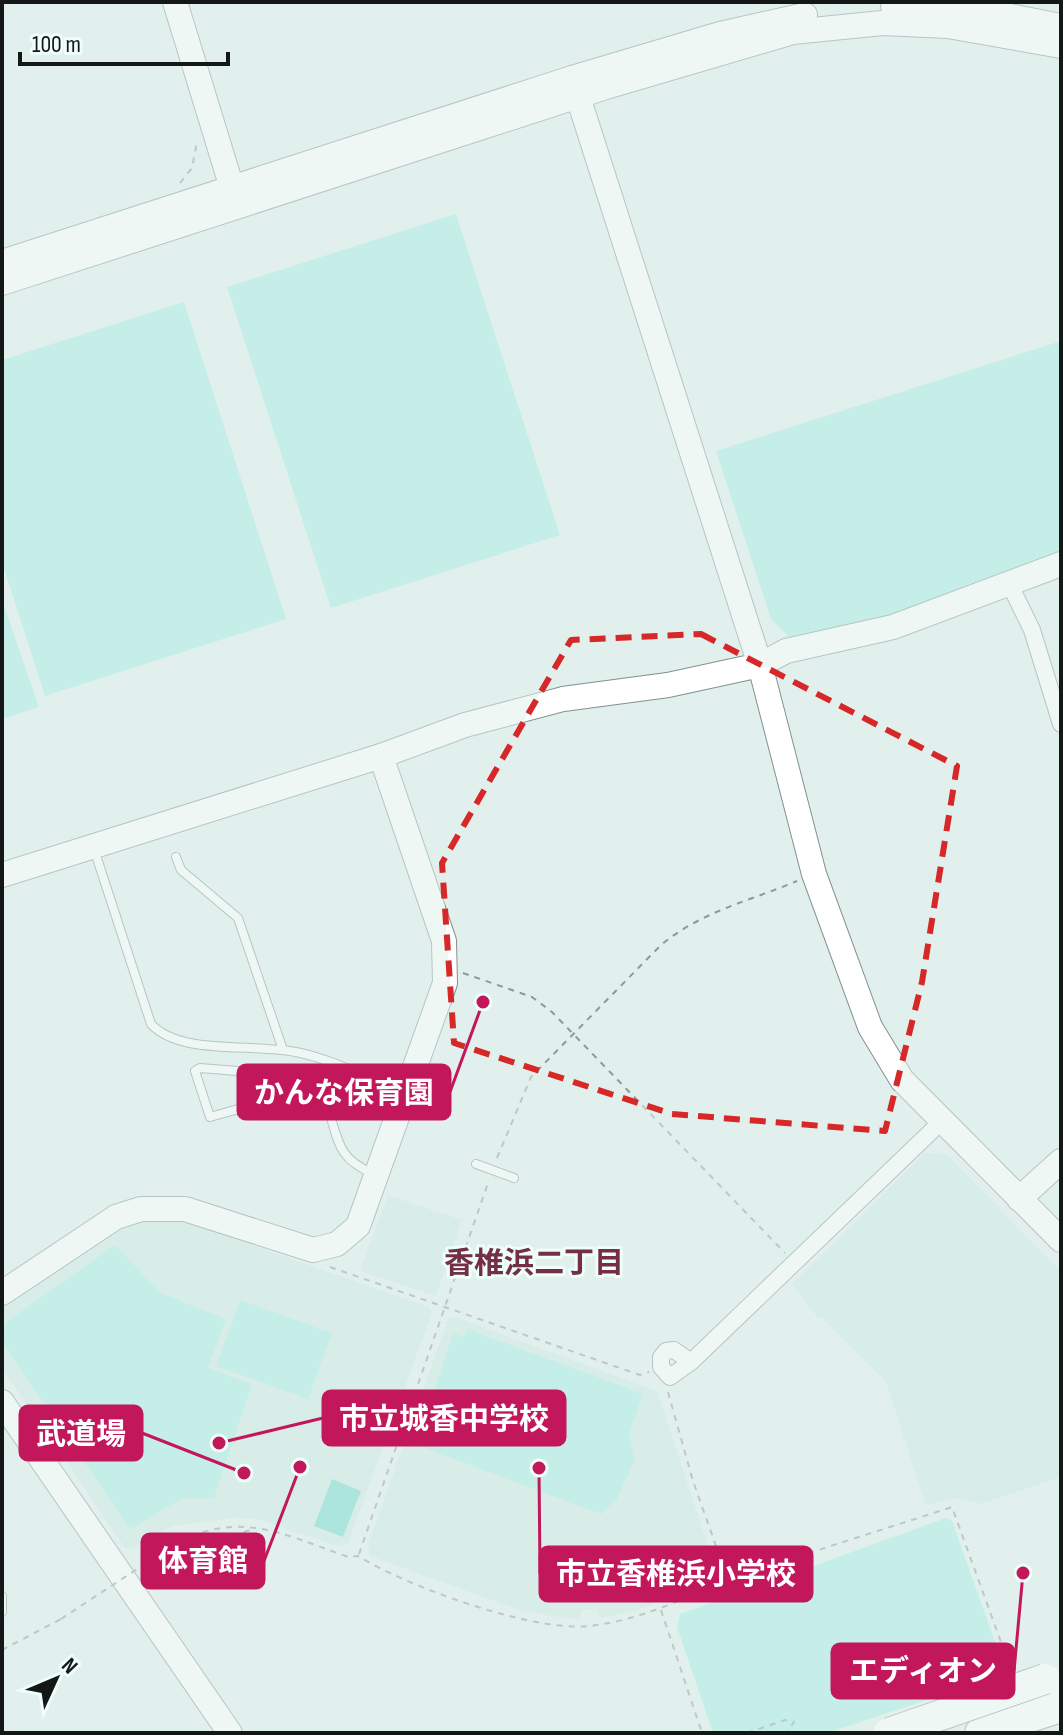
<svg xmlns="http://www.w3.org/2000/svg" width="1063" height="1735" font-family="'Sofia Sans Condensed','Noto Sans JP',sans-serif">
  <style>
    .built { fill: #cfe8e3 }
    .green { fill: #a1ebdf }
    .water { fill: #6bd8c9 }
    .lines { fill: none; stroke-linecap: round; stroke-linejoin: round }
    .lane-casing { stroke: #83918f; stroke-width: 10 }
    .street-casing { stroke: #83918f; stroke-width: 18 }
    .secondary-casing { stroke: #83918f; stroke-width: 26 }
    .highway-casing { stroke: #83918f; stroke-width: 32 }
    .path { stroke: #8e9997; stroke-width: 2; stroke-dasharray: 6 6; stroke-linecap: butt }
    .lane { stroke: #fff; stroke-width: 8 }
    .street { stroke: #fff; stroke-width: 16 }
    .secondary { stroke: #fff; stroke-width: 24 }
    .highway { stroke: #fff; stroke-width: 30 }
    .highway-bridge-casing { stroke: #83918f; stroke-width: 32; stroke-linecap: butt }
    .path-bridge { stroke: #8e9997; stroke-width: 2; stroke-dasharray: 6 6; stroke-linecap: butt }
    .highway-bridge { stroke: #fff; stroke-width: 30 }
    .marked { fill: none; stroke: #d62828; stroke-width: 6; stroke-dasharray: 16 10; stroke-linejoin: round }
    .labels { text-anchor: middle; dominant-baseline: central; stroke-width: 6; stroke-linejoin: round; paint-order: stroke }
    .neighbourhood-label { font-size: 30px; font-weight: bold; fill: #742f44; stroke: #eefefb }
    .leader { fill: none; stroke: #c2185b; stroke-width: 3 }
    .callout-dot { fill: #c2185b; stroke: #eefefb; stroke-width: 3 }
    .callout { fill: #c2185b; stroke: #c2185b; stroke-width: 3 }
    .callout-label { font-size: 30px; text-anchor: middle; font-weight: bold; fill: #fff }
  </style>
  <rect width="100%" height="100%" fill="#e1f0ed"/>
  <g class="built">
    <path d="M925,1153l21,1 115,117v206l-80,27 -29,-6 -26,8 -40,-124 -64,-65 -3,2 -28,-35z"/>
    <path d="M388,1195l74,25 -26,76 -76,-25z"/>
    <path d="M149,1219l37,3 243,85 3,6 -84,231 -11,2 -80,-27 -23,-1 -62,8 -41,23 -6,-1 -123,-180v-60l111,-75z"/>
    <path d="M453,1316l204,75 61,185 -2,6 -82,29 -33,7 -5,-9 -14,1 -2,8h-16l-42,-7 -152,-55 -2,-11 80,-226z"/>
  </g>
  <g class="green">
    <path d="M456,214l104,321 -229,73 -104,-321z"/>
    <path d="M184,302l102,317 -241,77 -43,-134v-202z"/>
    <path d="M1061,341v210l-172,65 -96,25 -22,-22 -55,-168z"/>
    <path d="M2,600l37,107 -37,12z"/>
    <path d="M115,1245l46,48 65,26 -18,49 44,16 -38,114h-31l-53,31 -128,-187 4,-20z"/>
    <path d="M240,1300l92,33 -24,66 -92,-33z"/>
    <path d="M467,1329l176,65 -14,40 6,25 -19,42 -15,13 -184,-69 36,-112 11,4z"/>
    <path d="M946,1518l6,3 53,149 -3,5 -175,58h-114l-36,-106 3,-13z"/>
  </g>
  <path class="water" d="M332,1479l29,12 -18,46 -29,-11z"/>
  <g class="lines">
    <defs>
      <g id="lane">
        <path d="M94,849l57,175c30,32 102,19 145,28 29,6 55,18 83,29"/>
        <path d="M176,857l5,13 57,48 45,132"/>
        <path d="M476,1164l38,14"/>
        <path d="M374,1174c-36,-15 -35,-31 -46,-66l-40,-13 -78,22 -15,-46 5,-3 98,8 99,32"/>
        <path d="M2,1596v16"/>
      </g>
      <g id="street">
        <path d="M1009,583l23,47 29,94"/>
        <path d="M691,1362l-17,-12 -8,1 -5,6v10l9,10 21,-15 250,-240"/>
      </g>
      <g id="secondary">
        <path d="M175,2l61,199"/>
        <path d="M893,7l117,9 51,10"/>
        <path d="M572,78l188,587 54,209 56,153 32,53 159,160"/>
        <path d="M2,262l570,-184 148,-44 85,-19"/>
        <path d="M2,283l604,-196 187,-55 89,-9 66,3 113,20"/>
        <path d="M2,875l379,-119 84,-31 98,-26 105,-14 92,-20 26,-14 107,-24 168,-63"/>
        <path d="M1019,1199l42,-38"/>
        <path d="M2,1293l114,-76 25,-8h44l128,41 24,-6 21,-18 87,-243 -1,-42 -63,-185"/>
        <path d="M2,1402l228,331"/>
        <path d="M984,1716l77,-25"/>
      </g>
      <path id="highway" d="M980,1733l81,-26"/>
    </defs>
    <use href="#lane" class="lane-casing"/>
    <use href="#street" class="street-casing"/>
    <use href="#secondary" class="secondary-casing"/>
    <use href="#highway" class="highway-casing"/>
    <g class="path">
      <path d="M180,183l12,-15 5,-26"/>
      <path d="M463,973l69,24 20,15 233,241"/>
      <path d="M497,1158l34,-81 130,-132c41,-34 89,-44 136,-64"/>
      <path d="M330,1267l310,108 9,-3"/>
      <path d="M668,1392l25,89 35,99"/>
      <path d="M160,1554c70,-48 116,-23 188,3l10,-1c48,30 174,76 230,70 53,-5 96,-29 144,-46 73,-27 147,-49 220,-73l58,160"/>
      <path d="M359,1554l129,-371"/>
      <path d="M149,1582l53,-36 51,-17"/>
      <path d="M661,1610l41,123"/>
      <path d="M2,1650l59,-31"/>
      <path d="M747,1733l38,-13 9,2 -8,11"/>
    </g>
    <use href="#lane" class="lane"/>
    <use href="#street" class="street"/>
    <use href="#secondary" class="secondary"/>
    <use href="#highway" class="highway"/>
    <defs>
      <path id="highway-bridge" d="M889,1733l156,-54"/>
    </defs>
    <use href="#highway-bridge" class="highway-bridge-casing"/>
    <path class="path-bridge" d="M61,1619l99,-65"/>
    <use href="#highway-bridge" class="highway-bridge"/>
  </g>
  <path d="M0 0H1063V1735H0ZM701,634l256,132 -35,216 -37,149 -213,-17 -218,-71 -12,-180 129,-223z" fill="#e1f0ed" fill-opacity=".55" fill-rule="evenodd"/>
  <path class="marked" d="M701,634l256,132 -35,216 -37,149 -213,-17 -218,-71 -12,-180 129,-223z"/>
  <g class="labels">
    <g class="neighbourhood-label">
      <text x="534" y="1264">香椎浜二丁目</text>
    </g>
  </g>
  <path class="leader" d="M483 1002L450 1092M219 1443L323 1418M244 1473L142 1433M300 1467L264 1561M539 1468L540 1574M1023 1573L1014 1671"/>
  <g class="callout-dot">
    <circle cx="483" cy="1002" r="8"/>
    <circle cx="219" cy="1443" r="8"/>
    <circle cx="244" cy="1473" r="8"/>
    <circle cx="300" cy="1467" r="8"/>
    <circle cx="539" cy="1468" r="8"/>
    <circle cx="1023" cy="1573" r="8"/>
  </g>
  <g class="callout">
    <rect x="238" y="1065" width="212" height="54" rx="8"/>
    <rect x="323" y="1391" width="242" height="54" rx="8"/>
    <rect x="20" y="1406" width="122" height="54" rx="8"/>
    <rect x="142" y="1534" width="122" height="54" rx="8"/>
    <rect x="540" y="1547" width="272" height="54" rx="8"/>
    <rect x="832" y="1644" width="182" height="54" rx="8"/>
  </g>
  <g class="callout-label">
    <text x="344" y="1103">かんな保育園</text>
    <text x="444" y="1429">市立城香中学校</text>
    <text x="81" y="1444">武道場</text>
    <text x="203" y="1571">体育館</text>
    <text x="676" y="1584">市立香椎浜小学校</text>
    <text x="923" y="1681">エディオン</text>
  </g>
  <rect width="1063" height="1735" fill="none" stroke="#131817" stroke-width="8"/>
  <g transform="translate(56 1679) rotate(46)" stroke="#eefefb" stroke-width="6" paint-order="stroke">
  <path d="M0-6L14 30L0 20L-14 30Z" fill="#131817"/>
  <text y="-12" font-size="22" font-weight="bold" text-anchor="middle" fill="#131817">N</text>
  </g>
  <path d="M20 52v12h208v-12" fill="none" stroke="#131817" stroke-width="4"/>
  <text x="32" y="52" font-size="24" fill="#131817" stroke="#eefefb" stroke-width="6" paint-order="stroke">100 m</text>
</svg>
